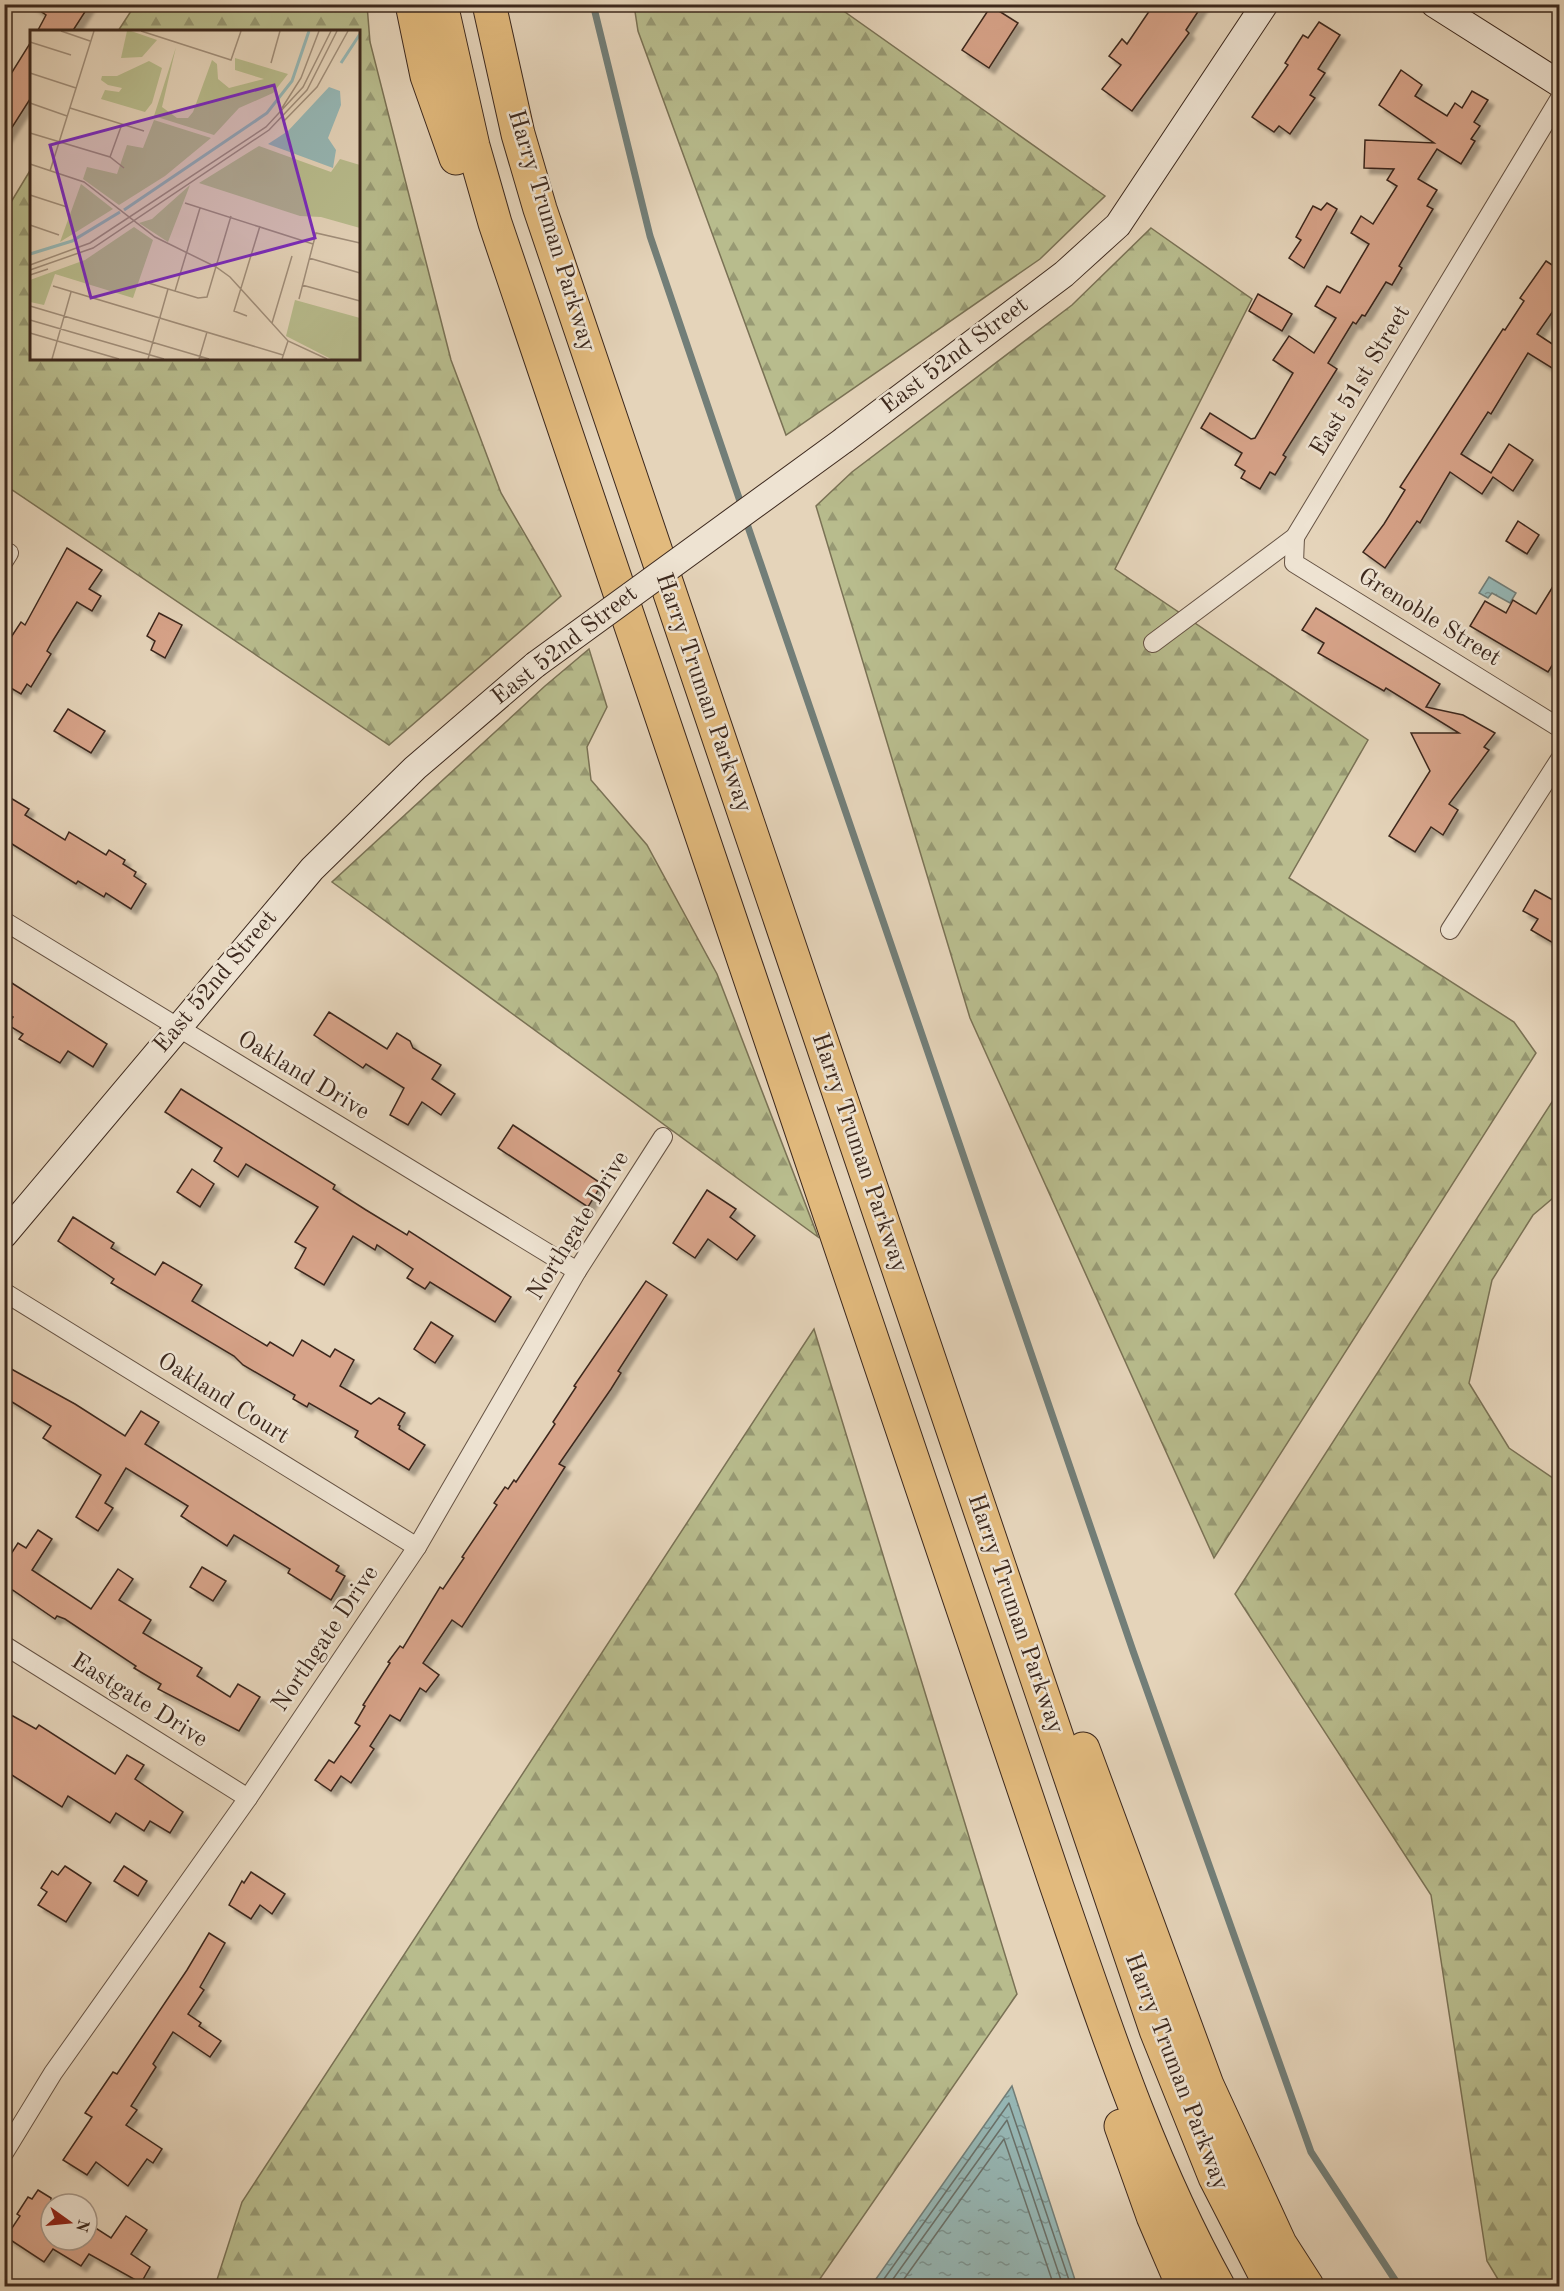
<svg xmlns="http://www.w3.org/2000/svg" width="1564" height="2291" font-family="'Old Standard TT',serif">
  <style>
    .forest { fill: url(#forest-firs); stroke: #7a7255; stroke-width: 1.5 }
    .water { fill: url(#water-ripples); stroke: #727e78; stroke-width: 1.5 }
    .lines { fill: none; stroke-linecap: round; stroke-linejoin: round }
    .shore { stroke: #697069; stroke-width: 1.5 }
    .stream { stroke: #727e78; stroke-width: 7 }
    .building { fill: #d7a389; stroke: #3c281d; stroke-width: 1.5; filter: url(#shadow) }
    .minor-casing { stroke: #665344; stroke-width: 20 }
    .secondary-casing { stroke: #3c281d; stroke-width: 28 }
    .motorway-casing { stroke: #3c281d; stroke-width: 35 }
    .minor { stroke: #eee3d2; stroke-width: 18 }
    .secondary { stroke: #eee3d2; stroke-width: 26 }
    .motorway { stroke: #e2ba7d; stroke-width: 33 }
    .secondary-bridge-casing { stroke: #3c281d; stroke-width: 28; stroke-linecap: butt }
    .secondary-bridge { stroke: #eee3d2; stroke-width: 26 }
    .labels { text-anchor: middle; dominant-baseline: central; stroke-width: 5; stroke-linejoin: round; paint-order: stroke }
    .street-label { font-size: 24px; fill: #3c281d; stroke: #eee3d2 }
    .inset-river { fill: none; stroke: #96b7b5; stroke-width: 3 }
    .inset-road { fill: none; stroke: #a18f7b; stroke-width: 1.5 }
    .view { fill: #7b2cbf; fill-opacity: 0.15; stroke: #7b2cbf; stroke-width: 3 }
    .inset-edge { fill: none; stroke: #3c281d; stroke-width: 3 }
  </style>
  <defs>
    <pattern id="forest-firs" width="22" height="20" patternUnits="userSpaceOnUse" patternTransform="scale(1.5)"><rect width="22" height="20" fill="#b8bc8d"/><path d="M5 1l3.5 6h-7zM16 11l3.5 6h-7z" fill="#979973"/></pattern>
    <pattern id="water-ripples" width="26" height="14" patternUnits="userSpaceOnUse" patternTransform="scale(1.5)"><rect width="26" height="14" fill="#96b7b5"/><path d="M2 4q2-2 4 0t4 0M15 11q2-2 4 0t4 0" fill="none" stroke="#7c9593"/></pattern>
    <filter id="shadow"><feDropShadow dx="5.5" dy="5.5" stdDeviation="1.5" flood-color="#0004"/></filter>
  </defs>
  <rect width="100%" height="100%" fill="#e5d4ba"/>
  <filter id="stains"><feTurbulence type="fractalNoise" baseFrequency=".00333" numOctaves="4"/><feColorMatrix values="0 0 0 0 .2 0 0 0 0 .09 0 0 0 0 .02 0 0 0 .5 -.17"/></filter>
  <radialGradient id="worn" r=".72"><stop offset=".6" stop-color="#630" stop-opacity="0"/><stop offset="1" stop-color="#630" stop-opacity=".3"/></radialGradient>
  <g class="forest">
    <path d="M135,5h232l3,37 81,318 50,133 60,103 -172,149 -384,-260v-273l26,-43 1,189h326v-326l-240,-1z"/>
    <path d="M634,5h201l270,191 -65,63 -254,176 -148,-404z"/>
    <path d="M1151,228l101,71 -137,270 253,171 -79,138 225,144 22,31 -322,505 -244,-540 -154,-512 36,-34 220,-167z"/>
    <path d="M589,649l18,58 -20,40 4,33 56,65 70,129 101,263 -486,-355 213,-196z"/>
    <path d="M1559,1091v102l-26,22 -41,65 -23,103 40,65 51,35 -1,803h-57l-15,-25 -56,-366 -196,-301z"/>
    <path d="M814,1329l203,665 -202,292h-600l27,-84z"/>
  </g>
  <g class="water">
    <path d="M1489,577l27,16 -6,10 -18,-10 -4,5 -9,-5z"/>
    <path d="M1012,2086l65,200h-206z"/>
  </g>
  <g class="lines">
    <g class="shore">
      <path d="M879,2286l130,-183 62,183"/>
      <path d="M888,2286l119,-166 56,166"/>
      <path d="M899,2286l105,-147 50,147"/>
    </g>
    <g class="stream">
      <path d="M593,4l57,232 92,271"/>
      <path d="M745,518l388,1133 178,501 88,134"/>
    </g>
  </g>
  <g class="building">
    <path d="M30,4h60l-18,28h-35l9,-17z"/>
    <path d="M1154,4h49l-17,26 3,3 -57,78 -30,-22 19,-24 -12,-9 13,-17 5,5z"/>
    <path d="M991,6l27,17 -29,45 -27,-18z"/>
    <path d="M1319,22l21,13 -22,34 7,4 -15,22 5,3 -25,36 -11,-8 -5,6 -22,-15 36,-52 -3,-2 18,-28 5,3z"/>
    <path d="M32,40v56l-28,44v-55z"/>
    <path d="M1401,70l21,15 -7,11 32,20 8,-13 7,5 10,-17 16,9 -14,22 6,4 -9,13 4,2 -14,23 -24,-15 -19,30 19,11 -10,16 6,3 -34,57 3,2 -10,17 -6,-3 -21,34 -3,-1 -6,9 -3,-2 -25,41 9,6 -54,86 3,2 -11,18 -5,-3 -10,17 -19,-11 4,-7 -10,-6 7,-12 -41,-25 9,-15 41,26 4,-1 38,-65 -20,-13 16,-24 25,17 22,-35 -21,-12 12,-20 13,7 29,-49 -18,-11 10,-17 12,8 24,-38 -10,-6 7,-11 -30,-1 1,-28 69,3 -55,-38z"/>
    <path d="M1327,203l10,6 -33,59 -15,-10 12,-18 -5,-3 17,-31 8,4z"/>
    <path d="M1546,261l14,9v31l-23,33 23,15v24l-32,-20 -37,61 -3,-2 -27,42 30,19 18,-29 24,16 -20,31 -20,-14 -11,17 -32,-22 -30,51 -3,-2 -32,47 -22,-16 21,-28 21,-34 -5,-3 103,-158 2,1 19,-29 -4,-3z"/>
    <path d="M1258,294l34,20 -10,17 -33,-20z"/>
    <path d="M1518,521l21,14 -12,19 -21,-13z"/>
    <path d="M67,548l35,22 -13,19 12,7 -9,15 -15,-9 -25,40 -5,9 4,3 -20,33 -4,-3 -6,10 -17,-10v-36l17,-26 4,3z"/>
    <path d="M1560,575v78l-12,19 -78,-46 15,-25 21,12 7,-13 23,14z"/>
    <path d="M1316,608l124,76 -14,23 37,8 32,18 -11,14 5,3 -40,54 9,6 -15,25 -12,-8 -16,25 -26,-16 41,-65 -19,-38h48l-73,-45 -2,3 -66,-38 6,-10 -22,-13z"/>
    <path d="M159,613l23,12 -17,33 -14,-8 4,-9 -8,-5z"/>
    <path d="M68,709l37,22 -14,22 -37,-22z"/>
    <path d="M4,794l25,15 -4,6 40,25 4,-8 37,23 3,-5 16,10 -2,4 13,8 -2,4 12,8 -15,25 -25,-16 -2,4 -26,-16 -2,3 -72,-45z"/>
    <path d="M1535,890l25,14v43l-29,-17 7,-11 -15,-8z"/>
    <path d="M4,978l103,66 -14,23 -25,-16 -8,12 -41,-24 4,-5 -15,-9 5,-8 -9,-5z"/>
    <path d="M329,1012l58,37 10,-16 13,8 3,7 28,17 -9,14 23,15 -14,21 -19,-13 -14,23 -18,-10 14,-27 -38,-24 -3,4 -49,-33z"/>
    <path d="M181,1089l154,96 -2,4 33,21 41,25 2,-4 102,66 -16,25 -65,-40 -5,7 -18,-11 6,-9 -36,-24 -2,5 -22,-14 -29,49 -29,-17 11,-20 -11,-6 23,-35 -72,-43 -8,13 -24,-16 8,-13 -57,-36z"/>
    <path d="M513,1125l89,59 -14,23 -90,-59z"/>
    <path d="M192,1169l22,15 -14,23 -23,-15z"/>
    <path d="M707,1190l29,19 -6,8 25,19 -18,24 -29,-21 -13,19 -22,-15z"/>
    <path d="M73,1217l41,26 -3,5 44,27 8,-13 39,23 -10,16 75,45 3,-4 23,14 9,-16 28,17 5,-8 19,11 -14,26 31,18 8,-6 26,15 -7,12 2,1 -1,3 26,16 -16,25 -54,-33 3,-6 -49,-28 -2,4 -14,-8 2,-4 -52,-30 -9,-9 -123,-73 3,-4 -56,-38z"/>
    <path d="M646,1281l21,14 -49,76 3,2 -10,16 -52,75 6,3 -103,160 -10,-7 -29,43 16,12 -13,17 -6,-4 -20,33 -10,-6 -20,31 4,3 -23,34 -10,-7 -10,15 -16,-11 14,-20 5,3 26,-37 -5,-3 10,-17 -2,-1 27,-42 -2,-1 12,-16 3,2 37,-61 3,2 21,-31 -2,-1 35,-52 -3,-2 11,-16 3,2 6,-9 2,2 39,-58 -2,-2 23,-35 -2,-1z"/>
    <path d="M431,1322l22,14 -18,27 -21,-14z"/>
    <path d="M4,1365l71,39 50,32 16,-25 18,11 -14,22 194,122 -3,5 9,5 -14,24 -43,-27 2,-4 -56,-34 -7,11 -46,-30 7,-10 -62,-38 -21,35 8,5 -15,23 -22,-14 25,-42 -58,-37 8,-12 -47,-29z"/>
    <path d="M38,1530l14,9 -20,31 59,39 27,-40 15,10 -14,21 32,20 -8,13 59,35 -5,8 33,21 8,-13 22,13 -21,34 -81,-42 3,-5 -27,-16 2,-2 -71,-47 -8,-3 -2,3 -51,-35v-34l7,4 7,-11 8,5z"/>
    <path d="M202,1567l24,14 -13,20 -23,-14z"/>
    <path d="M4,1711l32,18 3,-4 76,49 12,-19 17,10 -9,14 48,33 -13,21 -20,-12 -6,10 -28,-18 -6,10 -42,-27 -6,11 -58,-37z"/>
    <path d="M65,1866l26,17 -25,39 -28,-17 9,-13 -6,-4 11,-17 6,4z"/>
    <path d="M124,1866l23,15 -9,15 -24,-15z"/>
    <path d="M251,1872l34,22 -13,20 -12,-9 -9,14 -22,-14 13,-24 2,2z"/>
    <path d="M209,1933l16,10 -25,44 4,3 -16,24 13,9 -2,3 22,15 -11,16 -37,-25 -20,32 3,3 -25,39 6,4 -11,15 36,24 -9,14 -6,-4 -19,27 -32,-24 -9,13 -24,-15 29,-43 -7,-4 28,-41 4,2 70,-104z"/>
    <path d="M38,2190l13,8v42h36v-9l4,-6 20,13 15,-22 21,14 -16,24 19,13 -9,16 -52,-29 -8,12 -28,-17 -9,13 -38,-25 14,-21 -3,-2 11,-17 4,2z"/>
  </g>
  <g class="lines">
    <defs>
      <g id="minor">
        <path d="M1295,537l-1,26 266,165"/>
        <path d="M4,561l5,-8"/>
        <path d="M1153,643l142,-106 265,-439"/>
        <path d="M4,921l573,350"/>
        <path d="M1450,930l110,-171"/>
        <path d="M4,1292l413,255"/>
        <path d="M4,1645l244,153"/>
        <path d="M4,2153l49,-80 195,-275 169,-251 160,-276 86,-134"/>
      </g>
      <g id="secondary">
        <path d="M1434,4l126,80"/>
        <path d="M844,440l220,-166 54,-49 147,-221"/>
        <path d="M4,1235l308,-366 103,-101 120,-103"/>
      </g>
      <g id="motorway">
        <path d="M412,4l15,72 29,82"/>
        <path d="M441,4l32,142 22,77 562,1664c47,136 91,273 161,399"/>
        <path d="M489,4l29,130 22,75 616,1821 59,147 56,109"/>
        <path d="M1083,1749l124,336 73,159 27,42"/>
        <path d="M1121,2126l32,90 30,70"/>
      </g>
    </defs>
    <use href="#minor" class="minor-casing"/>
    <use href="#secondary" class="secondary-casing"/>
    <use href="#motorway" class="motorway-casing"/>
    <use href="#minor" class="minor"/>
    <use href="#secondary" class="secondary"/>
    <use href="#motorway" class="motorway"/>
    <defs>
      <path id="secondary-bridge" d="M535,665l309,-225"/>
    </defs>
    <use href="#secondary-bridge" class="secondary-bridge-casing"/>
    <use href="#secondary-bridge" class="secondary-bridge"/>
  </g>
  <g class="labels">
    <g class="street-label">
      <text transform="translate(551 231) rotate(73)">Harry Truman Parkway</text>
      <text transform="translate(955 356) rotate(-37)">East 52nd Street</text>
      <text transform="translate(1361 381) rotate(-59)">East 51st Street</text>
      <text transform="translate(1429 618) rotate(32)">Grenoble Street</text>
      <text transform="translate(565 646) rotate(-38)">East 52nd Street</text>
      <text transform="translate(703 693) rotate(71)">Harry Truman Parkway</text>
      <text transform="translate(216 982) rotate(-50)">East 52nd Street</text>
      <text transform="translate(303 1076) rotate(31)">Oakland Drive</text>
      <text transform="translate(859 1153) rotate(71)">Harry Truman Parkway</text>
      <text transform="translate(579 1226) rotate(-58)">Northgate Drive</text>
      <text transform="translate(223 1399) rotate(32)">Oakland Court</text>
      <text transform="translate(1015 1614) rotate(71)">Harry Truman Parkway</text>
      <text transform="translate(326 1639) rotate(-56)">Northgate Drive</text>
      <text transform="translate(139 1701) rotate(32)">Eastgate Drive</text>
      <text transform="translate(1176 2072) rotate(69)">Harry Truman Parkway</text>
    </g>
  </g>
  <g transform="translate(30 30)">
    <rect width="330" height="330" fill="#e5d4ba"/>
    <path d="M146,17l-14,60 15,11h11l5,-6 19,-52 5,4 1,15 11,9 35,-9 -29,-9v-12l53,16 -15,19 -34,15 -25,27 -60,-19zM119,31l13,7 -10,35 -7,9 -44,-13 4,-9 14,2 3,-4 -14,-3 -7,-5 1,-4h15zM124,90l57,18 -46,38 -46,29 -36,-26 4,-12 30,7 10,-29 16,3zM229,116l72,26 9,-13 20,6v63l-39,-11 -21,-1 -101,-33zM51,154l32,25 -53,33zM160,155l-22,57 -29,-19 13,-4zM104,197l19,13 -20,58 -78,-24 -11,31 -14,-3v-22l55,-20z" fill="#b8bc8d"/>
    <path d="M265,270l65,18v41h-29l-45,-23z" fill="#b8bc8d"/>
    <path d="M97,1h4l26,9 -15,17 -21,1z" fill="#b8bc8d"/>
    <path d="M299,57l11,4 1,14 -13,33 8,12 -3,18 -65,-24 20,-13z" fill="#96b7b5"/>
    <path class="inset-river" d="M311,33l19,-29M94,180l143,-97 25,-32 17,-50M0,224l42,-13 48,-29"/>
    <path class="inset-road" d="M31,1l29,10M111,1l90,29 10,-29M0,12l41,13M241,33l9,-32M0,43l46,15M0,73l37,13M40,78l74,23M252,78l19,-30 18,-47M254,91l33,-34 31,-56M0,103l80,24 14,11M80,127l12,-33M0,134l54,18 71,55 61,30 14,10 58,64 39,18M20,141l44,-140M0,165l37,12M155,173l128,41M0,195l29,10M279,228l51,15M0,235l60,-22 176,-116 37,-40 28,-56M0,240l63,-22 176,-118 38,-40 30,-59M0,245l18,-6M115,252l53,16 9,-1 24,-81M272,255l58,16M23,256l230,69M145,261l25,-83M269,269l17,-66 44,10M0,276l179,53M217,286l-13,-5 26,-85M0,290l134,39M242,293l20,-67M0,303l89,26M22,329l19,-67M118,329l20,-70M169,329l8,-27M252,329l6,-18"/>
    <path class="view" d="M244,55l41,153 -224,60 -41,-153z"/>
    <rect width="330" height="330" class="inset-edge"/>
  </g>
  <rect width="1564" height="2291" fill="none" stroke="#e5d4ba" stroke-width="24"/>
  <rect x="6" y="6" width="1552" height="2279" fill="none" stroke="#3c281d" stroke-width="3"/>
  <rect x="12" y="12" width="1540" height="2267" fill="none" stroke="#3c281d" stroke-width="1.5"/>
  <g transform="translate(69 2222) rotate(105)"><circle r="28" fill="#eee3d2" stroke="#a7988a" stroke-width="1.5"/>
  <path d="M0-4.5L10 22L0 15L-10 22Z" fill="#8f2418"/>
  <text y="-9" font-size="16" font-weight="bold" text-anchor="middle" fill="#3c281d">N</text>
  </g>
  <rect width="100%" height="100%" filter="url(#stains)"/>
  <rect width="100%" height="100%" fill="url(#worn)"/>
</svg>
